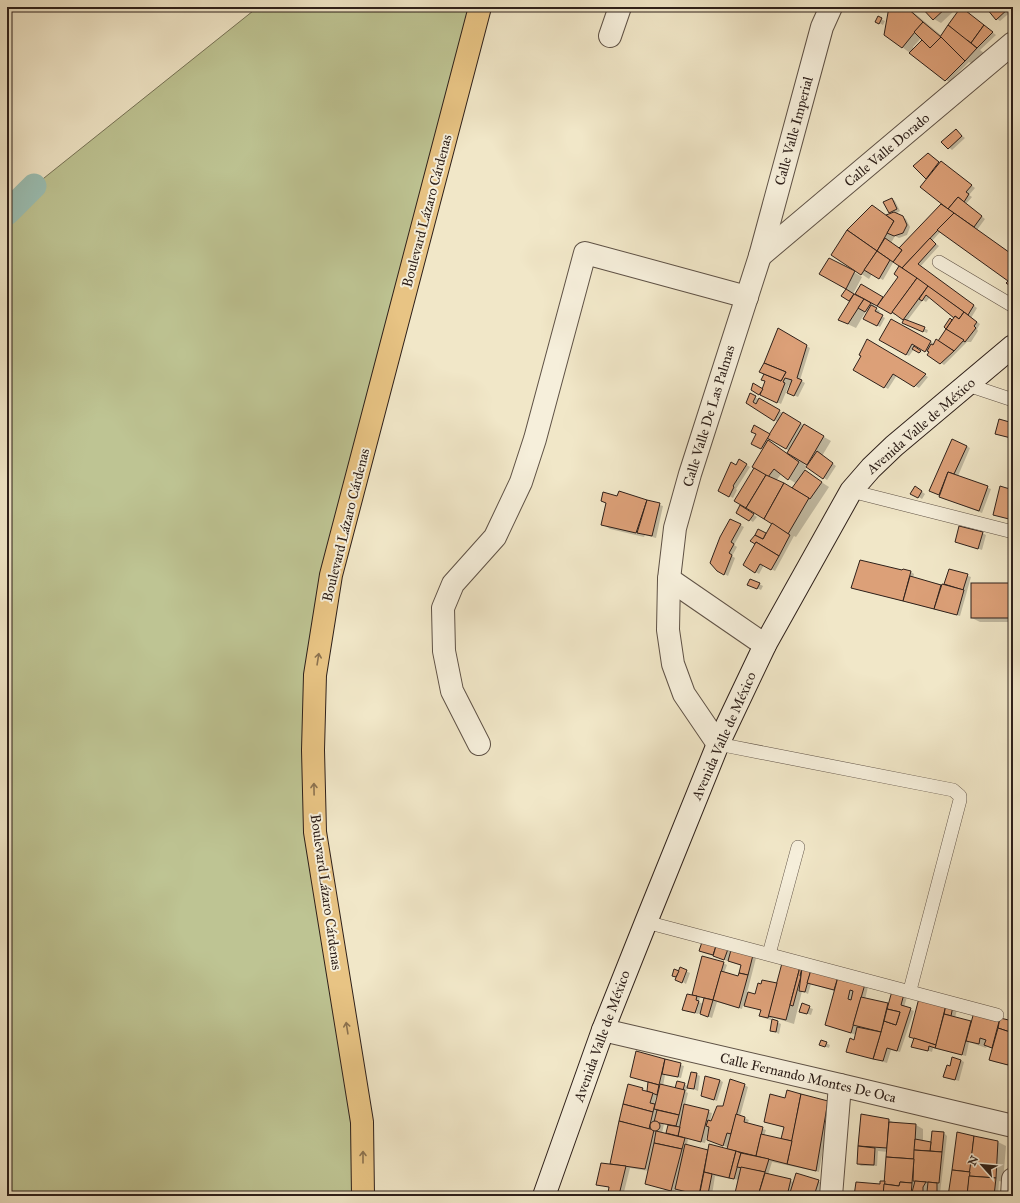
<svg xmlns="http://www.w3.org/2000/svg" width="1020" height="1203" font-family="'IM FELL Great Primer',serif">
  <style>
    .green { fill: #bec493; stroke: #767256 }
    .shadow { fill: #0003; fill-rule: evenodd }
    .lines { fill: none; stroke-linecap: round; stroke-linejoin: round }
    .canal { stroke: #9bc0b5; stroke-width: 25 }
    .building { fill: #dca078; stroke: #2e201a; fill-rule: evenodd }
    .lane-casing { stroke: #5f5246; stroke-width: 14 }
    .street-casing { stroke: #5f5246; stroke-width: 24 }
    .secondary-casing { stroke: #2e201a; stroke-width: 24 }
    .highway-casing { stroke: #2e201a; stroke-width: 24 }
    .lane { stroke: #f6efdb; stroke-width: 13 }
    .street { stroke: #f6efdb; stroke-width: 22 }
    .secondary { stroke: #f6efdb; stroke-width: 22 }
    .highway { stroke: #e8c484; stroke-width: 22 }
    .oneway { stroke: #8b724f }
    .labels { text-anchor: middle; dominant-baseline: central; stroke-width: 4; stroke-linejoin: round; paint-order: stroke }
    .street-label { font-size: 14px; fill: #2e201a; stroke: #f6efdb }
  </style>
  <rect width="100%" height="100%" fill="#f1e7c8"/>
  <filter id="stains"><feTurbulence type="fractalNoise" baseFrequency=".005" numOctaves="4"/><feColorMatrix values="0 0 0 0 .2 0 0 0 0 .09 0 0 0 0 .02 0 0 0 .5 -.17"/></filter>
  <radialGradient id="worn" r=".72"><stop offset=".6" stop-color="#630" stop-opacity="0"/><stop offset="1" stop-color="#630" stop-opacity=".3"/></radialGradient>
  <path class="green" d="M258,7h228l-161,597 -11,228 47,364h-354v-983l27,-27z"/>
  <g class="shadow">
    <path d="M890,7h28l-5,5 29,24 19,-28 35,27 -16,15 4,3 -11,11 -4,-2 -20,20 -47,-35zM921,38l2,2 -9,9 -1,-2z"/>
    <path d="M923,7h27l4,4 -13,12 -7,-4z"/>
    <path d="M990,7h23v3l-13,11 -3,-2z"/>
    <path d="M878,18l7,3 -2,4 -7,-4z"/>
    <path d="M956,131l9,7 -13,12 -9,-8z"/>
    <path d="M932,156l43,32 -6,7 3,2 -6,7 19,15 -8,11 36,25v32l-4,-6 -68,-50 -9,10 7,5 -19,21 57,41 -6,10 9,6 -3,5 1,2 -7,11h-4l-23,23 -15,-12 -13,-8 -2,2 9,7 -9,-5 -5,7 -28,-16 10,-20 44,24 4,-2 8,-13 -2,-2 5,-7 3,1 2,-4 -25,-20 -4,5 -3,-2 -16,21 21,9 -1,3 -20,-9 -2,-4 -9,-6 -1,1 -20,-11 -2,3 7,4 -2,3 7,4 -5,9 -15,-9 3,-6 -2,-1 -10,17 -17,-8 12,-19 -8,-5 4,-7 -27,-16 34,-1 8,5 -9,17 2,1 6,-10 23,13 15,-21 2,-11 -7,-5 -11,19 -11,-6 -3,5 -36,-24 57,-41 -6,-12 8,-3 3,2 5,10 -5,3 11,5 4,8 -3,8 -8,3 -4,-2 -4,7 8,6 44,-45 -16,-25 -12,-13z"/>
    <path d="M779,330l31,18 -10,32 5,3 -7,14 -7,-3v-8l-2,-1 -8,19 -26,-13 8,-1z"/>
    <path d="M868,340l60,37 -9,11 -22,-13 -9,14 -33,-19z"/>
    <path d="M751,395l80,46 -9,15 14,10 -9,14 -25,-18 5,5 -3,4 25,16 -33,50 -2,-1 -19,35 -11,-6 -5,9 -15,-9 12,-22 3,-13 7,5 7,-12 -19,-53 10,-21 -12,-6 18,-8 8,-13 -31,-19zM771,439l18,12 -1,3 -19,-12zM781,474l16,10 -4,5 -17,-8z"/>
    <path d="M1000,420l13,4v15l-13,-4z"/>
    <path d="M953,440l17,8 -12,28 33,13 -9,24 -39,-15 -9,-6z"/>
    <path d="M740,461l10,6 -14,22 1,1 -4,8 -14,-8z"/>
    <path d="M915,487l10,7 -3,5 -10,-6z"/>
    <path d="M618,497l28,4 17,5 -7,32 -11,-3 -1,2 -34,-8 -8,-5z"/>
    <path d="M741,507l16,10 -4,5 -16,-10z"/>
    <path d="M731,520l13,7 -10,18 3,2 -5,9 3,2 -7,18 -10,-6z"/>
    <path d="M982,533l4,2 -4,15 -26,-9z"/>
    <path d="M949,570l22,7 -11,39 -104,-27 47,-17h8l3,2 -1,4 31,7z"/>
    <path d="M751,580l12,6 -2,4 -12,-6z"/>
    <path d="M1013,584v38h-33l-8,-4z"/>
    <path d="M703,943l53,15 -9,35 9,3 21,-12 6,-20 85,23 -3,12 24,6 4,-13 14,5 -3,10 10,4 -14,41 -9,-2 -4,13 -40,-12 8,-10 1,-6 -26,-9 5,-35 -24,-7 -3,10 -6,-3 -8,33 -22,-7 -1,3 -7,-2 -4,-2 2,-5 -19,-6 -1,4 -25,-7 -5,16 -13,-5 -1,1 -11,-3 -3,-2 8,-13 31,-33 4,2 -3,8 14,4 4,-11 -38,-13 -4,-2zM700,997l5,2 -2,5 -4,-2z"/>
    <path d="M681,969l9,4 -4,11 -13,-9 7,-3z"/>
    <path d="M920,999l37,10 -2,9 17,5 2,-10 39,10v43l-19,-4 -4,-2 3,-11 -6,-3 -1,2 -17,-6 -3,14 -33,-8 -1,4 -19,-6z"/>
    <path d="M802,1005l11,4 -2,6 -11,-4z"/>
    <path d="M773,1020l8,4 -2,10 -8,-4z"/>
    <path d="M826,1043l4,2 -1,3 -9,-3z"/>
    <path d="M637,1052l47,14 -3,12 -16,-3 -2,11 13,3 8,-5 5,3 7,-13 4,2 -2,15 -10,-4 -2,5 2,1 -3,12 27,8 -2,9h2l11,-15 21,-22 4,2 -8,29 9,4 -2,4 19,6 -2,6 22,5 -1,-13 -20,-6 21,-23 45,5 -12,68 -47,-10 -4,13 26,7 24,-1 4,2 -4,13h-73l-9,-3 3,-13 -24,-4 -3,19 -9,-2 -1,3 -26,-8 -1,5 -29,-10 3,-12 -19,-3 -7,28 -10,-2 -4,-2 1,-4 -12,-4 13,-19 18,-80 19,6 1,-8 -18,-6zM656,1097h2l-2,9 -2,-1zM664,1124l5,1 -3,9 -4,-1zM709,1127h1l-2,13 11,4v-1l9,5v2l-19,1 -22,-6 1,-6 17,4z"/>
    <path d="M960,1060l4,2 -5,19 -11,-3 2,-11z"/>
    <path d="M719,1080l4,2 -6,19 -15,-5z"/>
    <path d="M862,1115l27,5 6,3 21,2 7,4v12l9,2 12,-10 3,3 -7,57 -12,-2 1,-5 -4,8 1,2h-71l31,-14 2,-30 -10,-1 -1,15h-16l-3,-2z"/>
    <path d="M998,1142l8,4 -3,36 -4,-1 -1,15h-49z"/>
  </g>
  <g class="lines">
    <path class="canal" d="M7,213l27,-27"/>
  </g>
  <g class="building">
    <path d="M889,7h17l17,15 -21,26 -18,-13z"/>
    <path d="M921,7h26l-14,13z"/>
    <path d="M961,7l23,18 -13,18 -4,-3 -1,1 -18,-16z"/>
    <path d="M989,7h21l-14,13 -9,-11z"/>
    <path d="M878,16l4,2 -3,6 -4,-2z"/>
    <path d="M923,22l18,15 -11,11 -16,-16z"/>
    <path d="M948,25l29,23 -12,13 -25,-24z"/>
    <path d="M984,25l9,7 -16,16 -6,-5z"/>
    <path d="M941,37l24,24 -20,20 -36,-28 13,-13 8,8z"/>
    <path d="M956,129l6,7 -14,13 -7,-7z"/>
    <path d="M928,153l11,9 -13,17 -13,-13z"/>
    <path d="M941,161l31,24 -6,7 3,2 -5,8 -6,-5 -10,12 -28,-22z"/>
    <path d="M958,197l24,19 -8,11 -26,-18z"/>
    <path d="M892,198l5,11 -8,4 -6,-11z"/>
    <path d="M941,204l13,9 -52,55 -9,-6 9,-12 -3,-2z"/>
    <path d="M872,205l22,16 -17,30 -30,-21z"/>
    <path d="M894,212l9,4 4,9 -4,8 -9,3 -7,-3 7,-12 -8,-6z"/>
    <path d="M954,213l59,42v21l-5,5 -71,-51z"/>
    <path d="M847,230l30,21 -16,24 -30,-20z"/>
    <path d="M885,238l17,12 -9,12 -16,-11z"/>
    <path d="M930,238l6,6 -18,20 56,41 -6,10 -66,-47z"/>
    <path d="M877,251l13,9 -11,19 -15,-9z"/>
    <path d="M829,258l26,13 -9,18 -27,-15z"/>
    <path d="M899,266l18,12 -26,36 -14,-8 21,-29 -4,-3z"/>
    <path d="M1013,276v12l-7,-5z"/>
    <path d="M917,278l11,8 -25,34 -11,-8z"/>
    <path d="M861,284l22,13 -6,9 -22,-12z"/>
    <path d="M928,286l36,26 -5,7 -4,-3 -1,2 -28,-23 -4,6 -3,-2z"/>
    <path d="M846,289l8,5 -5,7 -8,-5z"/>
    <path d="M854,294l10,5 -16,25 -10,-4z"/>
    <path d="M864,299l7,4 -6,9 -7,-4z"/>
    <path d="M871,305l6,3 -2,3 8,4 -6,11 -14,-7z"/>
    <path d="M964,312l13,10 -3,4 2,2 -11,14 -19,-13 9,-13 4,3z"/>
    <path d="M950,318l2,2 -6,9 18,11 -10,11 -16,-10 8,-12 -2,-2z"/>
    <path d="M891,319l40,22 -6,11 -13,-8 -6,11 -27,-15z"/>
    <path d="M904,319l21,8 -2,5 -21,-9z"/>
    <path d="M778,328l29,17 -10,33 5,2 -8,16 -7,-3 5,-13 -7,-2 -2,4 2,1 -8,20 -17,-8 5,-14 -4,-1 3,-6 17,7 5,-9 -22,-9z"/>
    <path d="M867,339l59,35 -12,13 -21,-13 -9,14 -31,-18 8,-14 -2,-1z"/>
    <path d="M936,339l18,12 -14,13 -13,-9 2,-3 -2,-1 4,-7 2,1z"/>
    <path d="M914,346l7,5 -2,2 -7,-4z"/>
    <path d="M764,363l22,9 -5,9 -22,-9z"/>
    <path d="M753,383l10,6 -4,6 -8,-5z"/>
    <path d="M750,393l6,3 -3,6 3,2 3,-6 21,12 -6,11 -28,-18z"/>
    <path d="M783,412l18,11 -15,26 -19,-11z"/>
    <path d="M999,419l14,4 -2,15 -16,-4z"/>
    <path d="M804,424l20,12 -17,29 -20,-12z"/>
    <path d="M754,425l16,9 -9,15 -10,-5 5,-10 -5,-2z"/>
    <path d="M952,439l15,7 -13,28 -6,-2 -9,23 -10,-4z"/>
    <path d="M768,440l31,22 -11,18 -14,-11 -6,8 -16,-10z"/>
    <path d="M817,451l16,12 -10,16 -17,-12z"/>
    <path d="M739,459l8,5 -14,22 1,1 -5,10 -11,-6 13,-29 5,3z"/>
    <path d="M754,468l12,7 -20,33 -12,-7z"/>
    <path d="M805,470l17,12 -12,17 -18,-11z"/>
    <path d="M948,472l40,14 -9,25 -40,-14z"/>
    <path d="M766,475l18,8 -20,36 -18,-11z"/>
    <path d="M784,483l25,15 -21,36 -24,-15z"/>
    <path d="M915,486l7,5 -4,7 -8,-4z"/>
    <path d="M1000,486l13,4v30l-20,-5z"/>
    <path d="M619,491l28,9 -11,33 -35,-8 5,-22 -5,-2 2,-9 14,4z"/>
    <path d="M647,500l13,3 -8,33 -15,-3z"/>
    <path d="M740,505l14,9 -5,7 -13,-8z"/>
    <path d="M730,519l11,5 -10,18 3,2 -5,9 3,2 -8,20 -7,-4 -7,-8 10,-26z"/>
    <path d="M772,523l18,12 -11,21 -23,-14 -1,2 -5,-3 5,-6 8,4z"/>
    <path d="M959,526l24,6 -5,17 -23,-7z"/>
    <path d="M758,529l8,4 -3,6 -8,-4z"/>
    <path d="M756,542l23,14 -8,14 -11,-6 -5,9 -12,-8z"/>
    <path d="M860,560l42,10 1,-1 8,2 -8,30 -52,-13z"/>
    <path d="M949,569l19,5 -5,16 -19,-6z"/>
    <path d="M910,576l31,9 -7,24 -31,-8z"/>
    <path d="M750,579l10,4 -3,6 -10,-4z"/>
    <rect x="971" y="583" width="42" height="35"/>
    <path d="M942,584l22,6 -7,25 -23,-6z"/>
    <path d="M702,942l14,4 -3,9 -14,-4z"/>
    <path d="M716,946l12,3 -4,11 -11,-4z"/>
    <path d="M731,950l22,5 -5,20 -9,-2 2,-8 -13,-4z"/>
    <path d="M702,956l22,6 -11,38 -21,-5z"/>
    <path d="M782,963l18,4 -14,53 -18,-4z"/>
    <path d="M680,967l7,3 -5,13 -7,-3z"/>
    <path d="M800,967l2,1 -2,8h1l-8,30 -3,-1z"/>
    <path d="M802,968l9,2 -6,22 -6,-1z"/>
    <path d="M674,969l5,2 -3,6 -4,-1z"/>
    <path d="M811,970l27,7 -4,13 -27,-7z"/>
    <path d="M721,971l17,5 1,-3 9,2 -9,33 -26,-8z"/>
    <path d="M838,977l27,7 -14,49 -26,-8zM850,990l3,1 -2,9 -3,-1z"/>
    <path d="M762,980l15,3 -9,35 -9,-2 2,-6 -17,-4 4,-14 7,2 3,-11 3,1z"/>
    <path d="M892,991l12,3 -3,11 10,3 -14,43 -10,-3 -4,13 -10,-2 11,-38 12,4 4,-13 -13,-3z"/>
    <path d="M687,994l10,2 -1,4 3,1 -4,12 -13,-3z"/>
    <path d="M861,997l27,6 -7,29 -28,-7z"/>
    <path d="M704,998l9,2 -5,17 -8,-3z"/>
    <path d="M919,998l27,7 -10,40 -27,-8z"/>
    <path d="M802,1003l8,3 -3,8 -8,-2z"/>
    <path d="M946,1005l7,1 -2,10 -7,-2z"/>
    <path d="M887,1009l13,3 -4,13 -12,-4z"/>
    <path d="M974,1012l26,6 -8,30 -8,-3 2,-5 -6,-2 -1,6 -13,-3z"/>
    <path d="M944,1014l27,7 -9,34 -27,-7z"/>
    <path d="M1000,1018l13,3 -3,11 -12,-4z"/>
    <path d="M772,1019l6,2 -2,11 -6,-1z"/>
    <path d="M857,1027l24,5 -8,27 -27,-7 4,-14 4,2z"/>
    <path d="M998,1028l15,5v15l-5,17 -19,-5z"/>
    <path d="M914,1038l22,7 -1,3 -6,-2 -1,5 -17,-4z"/>
    <path d="M821,1040l6,2 -2,5 -6,-2z"/>
    <path d="M1013,1048v18l-5,-1z"/>
    <path d="M636,1051l29,8 -6,26 -29,-8z"/>
    <path d="M952,1057l9,3 -6,20 -12,-3 4,-12 3,1z"/>
    <path d="M665,1059l16,4 -3,14 -16,-3z"/>
    <path d="M691,1072l6,1 -3,16 -7,-1z"/>
    <path d="M705,1076l15,4 -6,20 -13,-4z"/>
    <path d="M730,1079l15,5 -14,50 -4,-1 -4,13 -16,-6 2,-13 -3,-1 2,-6 3,1 6,-15h6z"/>
    <path d="M677,1081l8,2 -2,7 -8,-2z"/>
    <path d="M648,1082l11,3 -2,10 -10,-4z"/>
    <path d="M628,1084l15,4 -1,2 11,3 -3,10 5,1 -2,8 -30,-8z"/>
    <path d="M660,1084l25,6 -6,25 -25,-6z"/>
    <path d="M787,1090l14,4 -9,47 -11,-2 3,-12 -20,-5 6,-28 15,4z"/>
    <path d="M801,1094l27,7 -12,70 -29,-7z"/>
    <path d="M623,1104l30,8 -4,17 -30,-8z"/>
    <path d="M684,1104l25,6 -8,32 -23,-6z"/>
    <path d="M657,1110l22,5 -3,11 -22,-4z"/>
    <path d="M736,1114l9,3 -1,5 19,5 -7,29 -29,-7z"/>
    <path d="M861,1114l28,5 -2,29 -29,-2z"/>
    <path d="M619,1121l35,9 -9,39 -35,-5z"/>
    <circle cx="655" cy="1126" r="5"/>
    <path d="M889,1122l27,2 -2,35 -28,-2z"/>
    <path d="M668,1125l12,2 -2,9 -12,-3z"/>
    <path d="M656,1131l29,7 -3,11 -28,-6z"/>
    <path d="M932,1131l12,1 -2,20 -12,-1z"/>
    <path d="M957,1132l17,4 -4,36 -18,-2z"/>
    <path d="M761,1134l31,7 -5,23 -31,-8z"/>
    <path d="M974,1136l24,5 -2,37 -27,-2z"/>
    <path d="M915,1139l16,3 -1,9 -16,-1z"/>
    <path d="M654,1143l28,6 -11,42 -26,-7z"/>
    <path d="M685,1144l23,6 -9,45 -24,-6z"/>
    <path d="M709,1144l27,7 -7,27 -25,-6z"/>
    <path d="M858,1146l17,2 -1,17 -17,-1z"/>
    <path d="M914,1150l28,2 -3,31 -26,-2z"/>
    <path d="M736,1151l5,2 -7,26 -5,-1z"/>
    <path d="M741,1153l28,6 -4,13 -28,-5z"/>
    <path d="M886,1157l28,2 -2,24 -12,-1 -1,4 -15,-2z"/>
    <path d="M601,1163l25,3 -7,29 -11,-2 1,-6 -13,-2z"/>
    <path d="M741,1167l24,5 -7,24 -23,-3z"/>
    <path d="M952,1170l18,2 -3,24h-19z"/>
    <path d="M704,1172l8,2 -4,20 -8,-2z"/>
    <path d="M765,1173l26,6 -4,17h-29z"/>
    <path d="M796,1173l23,7 -5,16h-25z"/>
    <path d="M969,1176l27,2 -2,18h-27z"/>
    <path d="M880,1181h5l-2,15h-29l2,-14 24,2z"/>
    <path d="M915,1181l11,1 -3,5v9h-12z"/>
    <path d="M900,1182l12,1 -1,13h-28l1,-12 15,2z"/>
    <path d="M928,1182l9,1v9h-10z"/>
  </g>
  <g class="lines">
    <defs>
      <g id="lane">
        <path d="M939,262l74,44"/>
        <path d="M968,385l45,15"/>
        <path d="M851,491l162,41"/>
        <path d="M718,744l235,46 7,6v4l-50,190"/>
        <path d="M646,922l351,93"/>
        <path d="M769,954l29,-107"/>
      </g>
      <g id="street">
        <path d="M610,36l10,-29"/>
        <path d="M760,256l253,-213"/>
        <path d="M669,579l96,66"/>
        <path d="M479,744l-27,-53 -8,-40 -1,-43 10,-24 42,-47 26,-55 14,-43 50,-186 162,44"/>
        <path d="M718,744l-34,-50 -11,-30 -5,-34 1,-51 6,-51 15,-54 70,-218 62,-229 9,-20"/>
        <path d="M603,1030l237,55 173,41"/>
        <path d="M831,1196l9,-111"/>
        <path d="M1012,1196l1,-17"/>
      </g>
      <path id="secondary" d="M544,1196l59,-166 43,-108 72,-178 47,-99 86,-154 20,-23 23,-22 119,-100"/>
      <path id="highway" d="M363,1196l-1,-74 -47,-290 -2,-82 2,-75 16,-100 149,-568"/>
    </defs>
    <use href="#lane" class="lane-casing"/>
    <use href="#street" class="street-casing"/>
    <use href="#secondary" class="secondary-casing"/>
    <use href="#highway" class="highway-casing"/>
    <use href="#lane" class="lane"/>
    <use href="#street" class="street"/>
    <use href="#secondary" class="secondary"/>
    <use href="#highway" class="highway"/>
  </g>
  <defs><path id="oneway-shaft" d="M-6 0H5M1.5-3L5.5 0L1.5 3" fill="none" stroke-width="1.6" stroke-linecap="round" stroke-linejoin="round"/></defs>
  <g class="oneway">
    <use href="#oneway-shaft" transform="translate(318 659) rotate(-81)"/>
    <use href="#oneway-shaft" transform="translate(314 789) rotate(-91)"/>
    <use href="#oneway-shaft" transform="translate(347 1028) rotate(-99)"/>
    <use href="#oneway-shaft" transform="translate(363 1157) rotate(-90)"/>
  </g>
  <g class="labels">
    <g class="street-label">
      <text transform="translate(794 131) rotate(-75)">Calle Valle Imperial</text>
      <text transform="translate(887 150) rotate(-40)">Calle Valle Dorado</text>
      <text transform="translate(427 211) rotate(-75)">Boulevard Lázaro Cárdenas</text>
      <text transform="translate(709 416) rotate(-73)">Calle Valle De Las Palmas</text>
      <text transform="translate(921 426) rotate(-41)">Avenida Valle de México</text>
      <text transform="translate(346 525) rotate(-76)">Boulevard Lázaro Cárdenas</text>
      <text transform="translate(724 736) rotate(-66)">Avenida Valle de México</text>
      <text transform="translate(326 892) rotate(82)">Boulevard Lázaro Cárdenas</text>
      <text transform="translate(602 1036) rotate(-70)">Avenida Valle de México</text>
      <text transform="translate(808 1078) rotate(13)">Calle Fernando Montes De Oca</text>
    </g>
  </g>
  <rect width="1020" height="1203" fill="none" stroke="#f1e7c8" stroke-width="24"/>
  <rect x="8" y="8" width="1004" height="1187" fill="none" stroke="#2e201a" stroke-width="2"/>
  <rect x="12" y="12" width="996" height="1179" fill="none" stroke="#2e201a"/>
  <g transform="translate(982 1165) rotate(297)" stroke="#f6efdb" stroke-width="3" paint-order="stroke">
  <path d="M0-3L7 15L0 10L-7 15Z" fill="#2e201a"/>
  <text y="-6" font-size="11" font-weight="bold" text-anchor="middle" fill="#2e201a">N</text>
  </g>
  <rect width="100%" height="100%" filter="url(#stains)"/>
  <rect width="100%" height="100%" fill="url(#worn)"/>
</svg>
